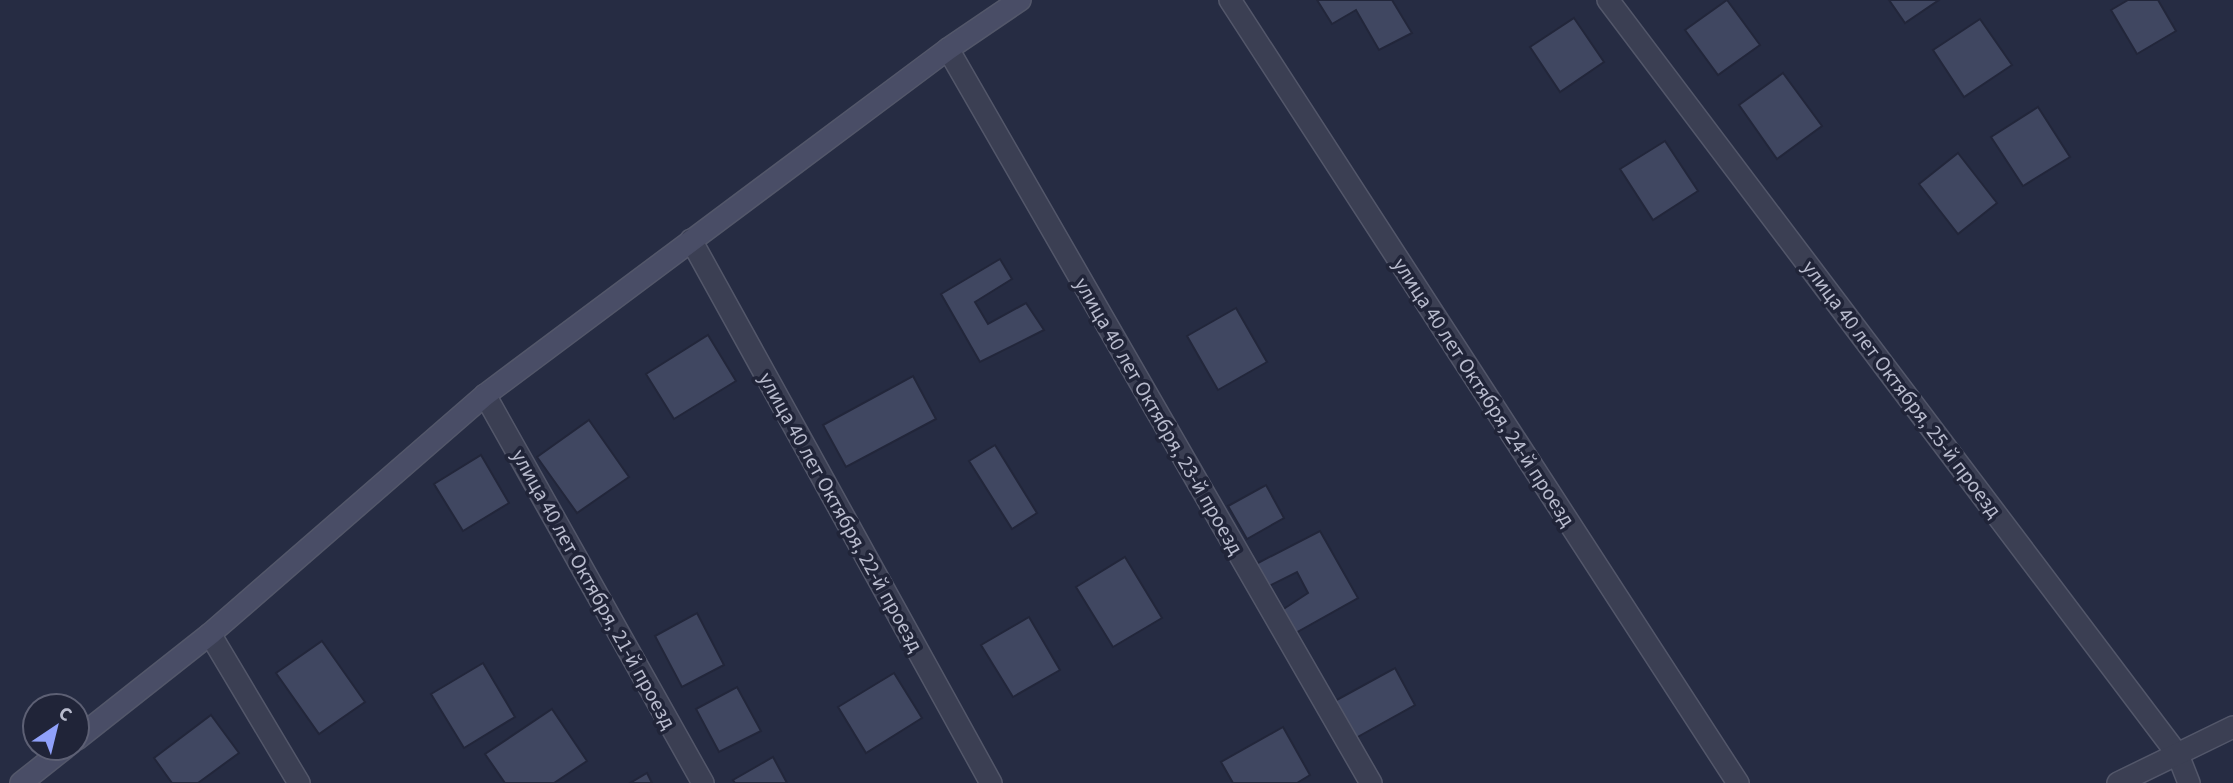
<svg xmlns="http://www.w3.org/2000/svg" width="2233" height="783" font-family="'Source Sans 3',sans-serif">
  <style>
    .building { fill: #404761; stroke: #22263a; stroke-width: 2 }
    .lines { fill: none; stroke-linecap: round; stroke-linejoin: round }
    .street-casing { stroke: #53576a; stroke-width: 24 }
    .secondary-casing { stroke: #53576a; stroke-width: 24 }
    .street { stroke: #3b3f53; stroke-width: 21 }
    .secondary { stroke: #494d66; stroke-width: 21 }
    .labels { text-anchor: middle; dominant-baseline: central; stroke-width: 7; stroke-linejoin: round; paint-order: stroke }
    .street-label { font-size: 21px; fill: #b8bbcd; stroke: #202438 }
  </style>
  <rect width="100%" height="100%" fill="#262c43"/>
  <g class="building">
    <path d="M1317,0h75l20,33 -33,17 -23,-40 -24,14z"/>
    <path d="M1727,0l33,45 -42,30 -33,-45z"/>
    <path d="M1889,0h50l-34,23z"/>
    <path d="M2128,0h30l18,31 -39,23 -26,-44z"/>
    <path d="M1574,18l30,44 -44,30 -30,-45z"/>
    <path d="M1980,19l32,46 -48,32 -31,-47z"/>
    <path d="M1783,73l39,53 -45,33 -38,-54z"/>
    <path d="M2038,107l32,50 -47,29 -32,-49z"/>
    <path d="M1665,141l33,50 -45,29 -33,-51z"/>
    <path d="M1958,153l39,50 -39,31 -39,-50z"/>
    <path d="M1000,259l12,20 -37,23 13,22 38,-21 18,27 -64,32 -39,-68z"/>
    <path d="M1236,308l31,54 -49,28 -31,-54z"/>
    <path d="M708,335l28,46 -62,38 -28,-45z"/>
    <path d="M913,376l23,43 -90,48 -23,-42z"/>
    <path d="M589,420l40,57 -52,36 -40,-56z"/>
    <path d="M995,445l42,68 -25,16 -43,-68z"/>
    <path d="M481,455l28,48 -46,28 -29,-47z"/>
    <path d="M1266,485l18,33 -37,21 -19,-33z"/>
    <path d="M1320,531l38,67 -66,37 -13,-23 29,-19 -11,-21 -32,16 -11,-23z"/>
    <path d="M1125,557l37,61 -49,29 -37,-60z"/>
    <path d="M697,613l27,52 -42,22 -27,-51z"/>
    <path d="M1029,617l31,53 -47,27 -32,-52z"/>
    <path d="M322,641l43,61 -46,32 -43,-61z"/>
    <path d="M483,663l32,54 -51,31 -33,-54z"/>
    <path d="M1395,668l20,37 -61,34 -21,-37z"/>
    <path d="M894,673l28,45 -56,35 -28,-46z"/>
    <path d="M737,687l24,44 -42,21 -23,-43z"/>
    <path d="M552,709l35,52 -33,22h-49l-20,-29z"/>
    <path d="M211,715l28,38 -41,30h-26l-18,-25z"/>
    <path d="M1283,727l27,48 -13,8h-64l-12,-21z"/>
    <path d="M773,757l14,26h-52l-2,-3z"/>
    <path d="M647,773l5,10h-22z"/>
  </g>
  <g class="lines">
    <defs>
      <g id="street">
        <path d="M1230,0l508,783"/>
        <path d="M1608,0l570,755 11,28"/>
        <path d="M948,49l423,734"/>
        <path d="M691,240l300,543"/>
        <path d="M485,395l218,388"/>
        <path d="M210,634l89,149"/>
        <path d="M2118,783l115,-56"/>
      </g>
      <g id="secondary">
        <path d="M77,739l133,-105 275,-239 463,-346 72,-49"/>
        <path d="M21,783l44,-35"/>
      </g>
    </defs>
    <use href="#street" class="street-casing"/>
    <use href="#secondary" class="secondary-casing"/>
    <use href="#street" class="street"/>
    <use href="#secondary" class="secondary"/>
  </g>
  <g class="labels">
    <g class="street-label">
      <text transform="translate(1902 389) rotate(53)">улица 40 лет Октября, 25-й проезд</text>
      <text transform="translate(1484 392) rotate(57)">улица 40 лет Октября, 24-й проезд</text>
      <text transform="translate(1159 416) rotate(60)">улица 40 лет Октября, 23-й проезд</text>
      <text transform="translate(841 512) rotate(61)">улица 40 лет Октября, 22-й проезд</text>
      <text transform="translate(594 589) rotate(61)">улица 40 лет Октября, 21-й проезд</text>
    </g>
  </g>
  <g transform="translate(56 727) rotate(35)"><circle r="33" fill="#202438" stroke="#5d6074" stroke-width="2"/>
  <path d="M0-5L12 26L0 18L-12 26Z" fill="#90a1fa"/>
  <text y="-10" font-size="19" font-weight="bold" text-anchor="middle" fill="#b8bbcd">С</text>
  </g>
</svg>
